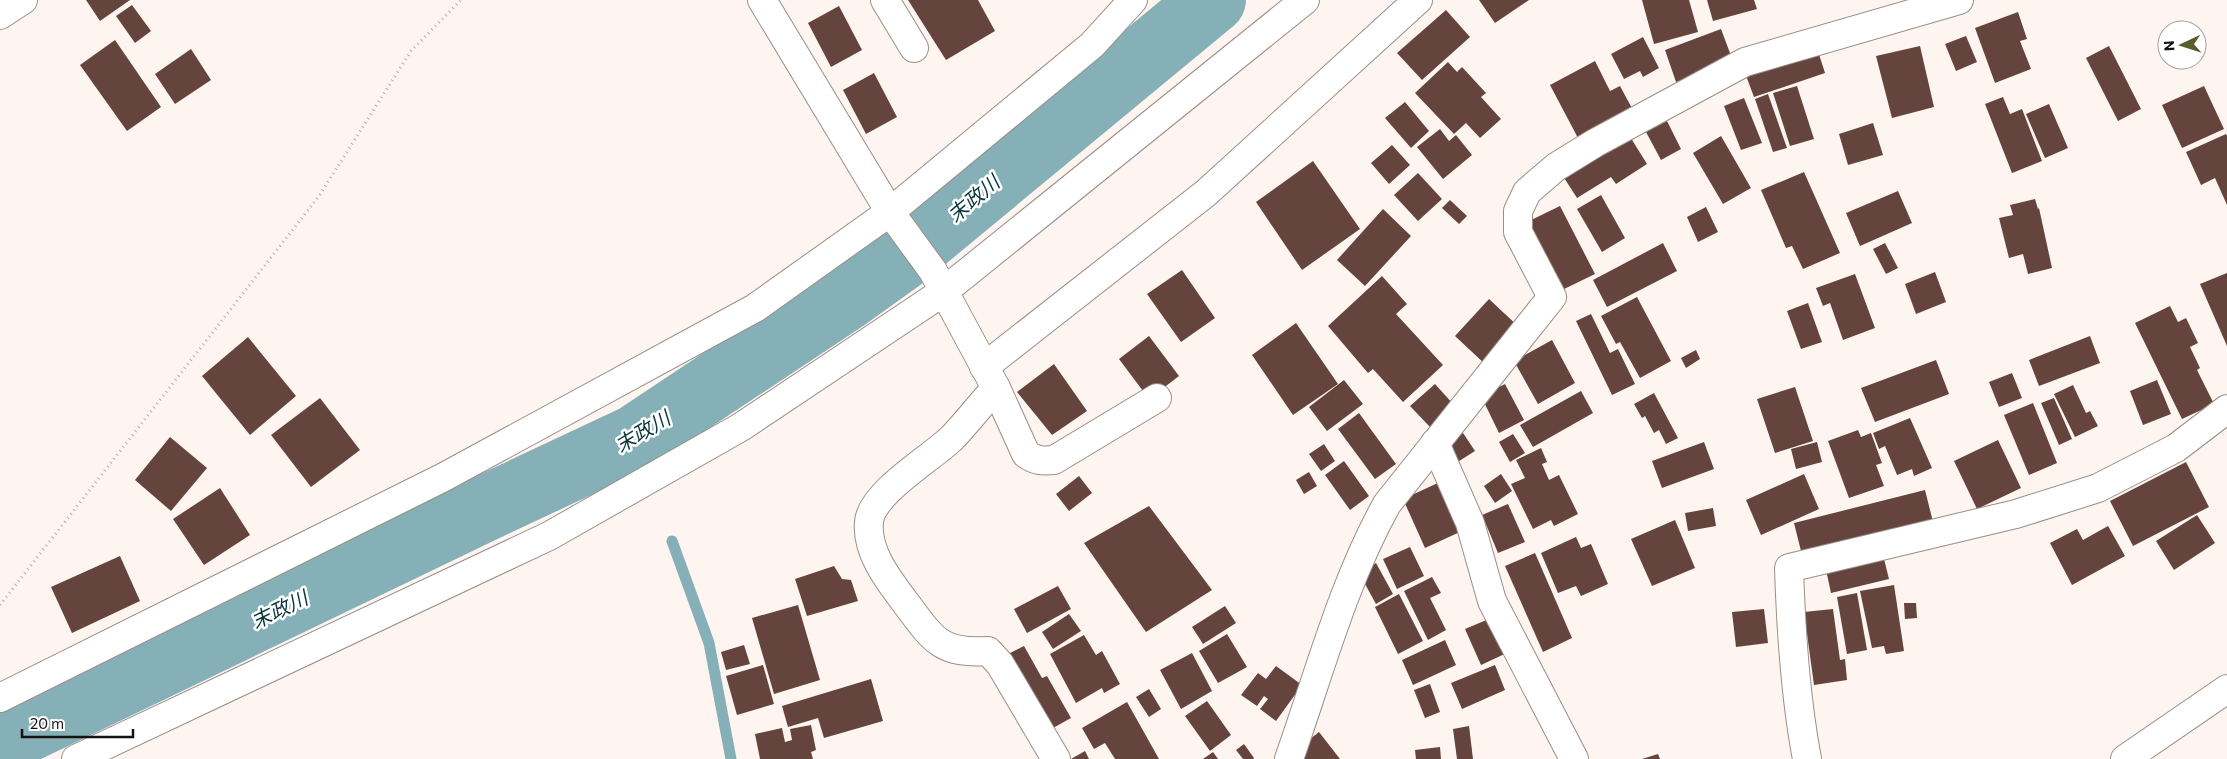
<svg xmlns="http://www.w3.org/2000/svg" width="2227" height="759" font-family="Commissioner,'Noto Sans JP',sans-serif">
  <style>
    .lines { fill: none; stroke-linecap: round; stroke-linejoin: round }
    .stream { stroke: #85b0b7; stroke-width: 11 }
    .river { stroke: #85b0b7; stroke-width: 66 }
    .building { fill: #65443e }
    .minor-casing { stroke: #998e89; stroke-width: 30 }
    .path { stroke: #b6aeab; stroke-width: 3; stroke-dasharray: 1 4; stroke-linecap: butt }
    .minor { stroke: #fff; stroke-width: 28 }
    .labels { text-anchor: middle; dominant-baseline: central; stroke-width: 5; stroke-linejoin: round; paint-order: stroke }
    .water-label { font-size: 20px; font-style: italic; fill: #0b363c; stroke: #fff }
  </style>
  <rect width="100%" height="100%" fill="#fef4f0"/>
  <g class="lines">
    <path class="stream" d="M672,541l37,102 22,116"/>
    <path class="river" d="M0,748l19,-15 473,-228 143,-67 212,-141 53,-38 313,-259"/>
  </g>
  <g class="building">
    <path d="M86,0h44l-30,21z"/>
    <path d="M908,0h70l17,31 -49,29z"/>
    <path d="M1479,0h50l-34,23z"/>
    <path d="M1642,0h47l9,32 -44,12z"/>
    <path d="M1707,0h47l3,9 -44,12z"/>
    <path d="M132,5l19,26 -16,12 -19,-27z"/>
    <path d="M839,6l23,44 -31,17 -23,-44z"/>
    <path d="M1446,10l24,27 -48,43 -25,-27z"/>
    <path d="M2018,12l9,27 -7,2 11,28 -36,14 -20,-55z"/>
    <path d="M1721,29l12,32 -57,21 -11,-32z"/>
    <path d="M1966,36l11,26 -21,9 -11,-27z"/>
    <path d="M1643,37l16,31 -16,9 -3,-6 -16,8 -13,-25z"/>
    <path d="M115,40l46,67 -34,24 -47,-66z"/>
    <path d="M1920,46l14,61 -42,11 -16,-62z"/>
    <path d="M2109,46l32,63 -23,12 -32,-63z"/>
    <path d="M1817,48l8,25 -71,24 -9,-24z"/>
    <path d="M191,49l20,31 -36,24 -20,-30z"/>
    <path d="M1595,61l15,30 10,-5 14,26 -56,26 -28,-53z"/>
    <path d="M1448,62l9,10 5,-5 24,26 -5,4 20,22 -21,19 -14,-15 -12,11 -39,-41z"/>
    <path d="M874,73l23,44 -31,17 -23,-44z"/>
    <path d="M1797,86l17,53 -24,7 -17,-53z"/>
    <path d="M2204,86l20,43 -42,19 -20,-43z"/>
    <path d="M1768,94l19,54 -14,4 -18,-53z"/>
    <path d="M2003,97l7,17 12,-5 20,52 -30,12 -27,-69z"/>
    <path d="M1744,98l18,45 -21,7 -17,-44z"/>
    <path d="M1405,102l24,29 -18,17 -26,-30z"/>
    <path d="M2049,104l19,44 -23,10 -19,-44z"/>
    <path d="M1667,121l14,28 -20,11 -15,-28z"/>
    <path d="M1873,123l10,32 -35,10 -9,-31z"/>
    <path d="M1440,129l9,12 7,-6 16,20 -29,24 -26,-32z"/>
    <path d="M2226,134l1,2v69l-12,-27 -14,7 -15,-33z"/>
    <path d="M1629,135l18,29 -31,20 -5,-7 -34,21 -16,-25z"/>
    <path d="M1721,136l30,52 -28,16 -30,-51z"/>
    <path d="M1392,145l18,20 -21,19 -18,-21z"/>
    <path d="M1313,161l47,68 -58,41 -46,-68z"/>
    <path d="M1804,172l36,81 -37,16 -11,-23 -6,2 -25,-58z"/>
    <path d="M1418,173l24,26 -24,22 -24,-26z"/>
    <path d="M1898,191l14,32 -52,23 -14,-33z"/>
    <path d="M1601,195l24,43 -23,14 -25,-43z"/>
    <path d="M2035,199l3,10 1,-1 13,60 -24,6 -5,-20 -14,4 -10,-40 14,-3 -3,-10z"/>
    <path d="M1450,200l17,16 -8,8 -17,-16z"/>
    <path d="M1560,206l35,68 -35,17 -35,-68z"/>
    <path d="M1706,207l12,25 -20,10 -11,-25z"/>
    <path d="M1383,209l28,27 -46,50 -28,-26z"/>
    <path d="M1663,243l14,28 -70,36 -14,-27z"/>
    <path d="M1885,243l13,25 -12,6 -13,-25z"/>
    <path d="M1182,270l33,48 -34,24 -34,-48z"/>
    <path d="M1935,272l11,30 -30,12 -11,-30z"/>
    <path d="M2227,273v73l-27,-62z"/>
    <path d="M1855,274l20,54 -32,12 -13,-37 -7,3 -7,-18z"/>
    <path d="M1382,276l25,28 -11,10 47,51 -40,37 -30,-33 -5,4 -40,-47z"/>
    <path d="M1637,297l34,64 -31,17 -20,-36 -4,2 -15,-28z"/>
    <path d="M1489,299l31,29 -34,37 -31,-29z"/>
    <path d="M1808,303l14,39 -21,7 -14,-38z"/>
    <path d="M2170,306l8,16 8,-4 12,25 -8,4 10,21 -3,2 17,34 -32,15 -47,-96z"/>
    <path d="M1591,314l19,39 8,-4 17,35 -23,11 -36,-74z"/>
    <path d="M1296,323l42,61 -45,31 -41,-60z"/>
    <path d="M1149,336l30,40 -30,23 -30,-40z"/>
    <path d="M2090,336l10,27 -61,23 -10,-26z"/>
    <path d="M248,337l48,59 -46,39 -48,-59z"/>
    <path d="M1552,340l23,43 -37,21 -24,-43z"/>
    <path d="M1696,350l4,9 -14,9 -5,-10z"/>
    <path d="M1936,360l13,34 -74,28 -14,-34z"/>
    <path d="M1054,364l33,47 -35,24 -35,-43z"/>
    <path d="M2012,373l10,25 -23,9 -10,-25z"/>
    <path d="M1344,380l19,24 -36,27 -18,-24z"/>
    <path d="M2157,380l14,34 -28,11 -13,-34z"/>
    <path d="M1435,384l19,21 -24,22 -20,-21z"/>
    <path d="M1505,384l19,36 -25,13 -18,-37z"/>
    <path d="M2073,385l13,28 4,-2 8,15 -23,11 -21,-43z"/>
    <path d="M1795,387l18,54 -38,12 -18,-54z"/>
    <path d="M1581,391l12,22 -60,34 -13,-22z"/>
    <path d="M1654,393l24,45 -12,6 -7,-14 -5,3 -9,-17 -3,2 -8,-14z"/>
    <path d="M320,398l40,52 -49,37 -40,-52z"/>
    <path d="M2054,398l18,41 -13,6 -18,-42z"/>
    <path d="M2033,403l24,60 -28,12 -25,-60z"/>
    <path d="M1359,413l37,51 -21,15 -37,-50z"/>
    <path d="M1910,418l22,50 -18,8 -2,-7 -15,6 -12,-29 -6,3 -6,-16z"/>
    <path d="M1858,430l3,7 10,-4 11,30 -6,2 8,21 -35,12 -21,-57z"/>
    <path d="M1463,433l12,18 -19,12 -11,-18z"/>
    <path d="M1513,434l12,19 -15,9 -11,-20z"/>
    <path d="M170,437l37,31 -36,43 -36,-31z"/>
    <path d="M1998,440l23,48 -44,21 -23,-48z"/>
    <path d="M1704,442l10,27 -52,19 -10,-27z"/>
    <path d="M1817,442l5,20 -26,7 -5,-20z"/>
    <path d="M1324,444l11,17 -14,10 -12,-17z"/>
    <path d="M1541,448l6,14 -5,2 7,16 10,-5 19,39 -24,12 -3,-6 -18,9 -22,-45 14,-6 -9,-18z"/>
    <path d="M1344,461l25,35 -19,14 -25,-35z"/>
    <path d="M2186,462l23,45 -76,39 -23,-45z"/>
    <path d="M1309,472l8,14 -13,8 -8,-14z"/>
    <path d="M1501,474l11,17 -17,12 -11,-17z"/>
    <path d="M1804,474l15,35 -58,26 -15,-35z"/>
    <path d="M1079,476l13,17 -23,18 -13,-17z"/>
    <path d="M1440,482l22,49 -37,17 -22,-49z"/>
    <path d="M220,488l30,47 -46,30 -31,-46z"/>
    <path d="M1925,490l8,32 -131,33 -8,-32z"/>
    <path d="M1508,504l17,38 -27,11 -16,-38z"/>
    <path d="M1149,506l63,84 -66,42 -62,-89z"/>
    <path d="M1713,508l3,18 -28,5 -3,-18z"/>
    <path d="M2197,515l18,28 -41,27 -18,-29z"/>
    <path d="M1675,520l20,48 -43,18 -21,-47z"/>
    <path d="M2108,526l17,30 -53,29 -22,-42 27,-14 6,11z"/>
    <path d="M1576,537l5,11 10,-4 17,40 -27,12 -5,-10 -18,7 -17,-40z"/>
    <path d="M1410,547l14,29 -27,13 -14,-30z"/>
    <path d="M1882,551l7,28 -58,14 -6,-28z"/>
    <path d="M1535,553l37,85 -29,14 -38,-86z"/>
    <path d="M120,556l20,45 -68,32 -21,-46z"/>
    <path d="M1376,563l17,31 -17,10 -17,-31z"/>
    <path d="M834,566l8,13 9,1 7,21 -51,15 -12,-37z"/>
    <path d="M1432,577l9,16 -11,5 16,32 -18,10 -24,-49z"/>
    <path d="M1894,585l10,66 -18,3 -2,-8 -12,2 -12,-57z"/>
    <path d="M1058,586l13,23 -44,24 -13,-24z"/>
    <path d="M1857,593l10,57 -20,4 -10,-57z"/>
    <path d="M1399,594l24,47 -25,13 -23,-47z"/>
    <path d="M1904,603h12l1,15 -12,1z"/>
    <path d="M798,605l22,75 -46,14 -22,-76z"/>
    <path d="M1225,606l11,17 -33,21 -11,-17z"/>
    <path d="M1764,609l4,34 -32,4 -4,-35z"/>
    <path d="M1833,609l7,51 5,-1 2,21 -33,5 -10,-73z"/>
    <path d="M1069,614l12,17 -28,18 -11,-17z"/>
    <path d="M1496,616l15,35 -30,14 -16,-36z"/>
    <path d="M1227,634l20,33 -29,16 -19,-32z"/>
    <path d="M1084,635l12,20 6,-4 18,33 -16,9 -2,-5 -26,15 -26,-49z"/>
    <path d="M1445,640l11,25 -43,20 -11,-25z"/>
    <path d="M744,645l6,19 -24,6 -5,-18z"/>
    <path d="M1024,646l18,32 5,-2 24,42 -27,15 -38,-78z"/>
    <path d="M1192,653l20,38 -31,18 -21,-39z"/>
    <path d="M763,665l11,39 -37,11 -11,-39z"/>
    <path d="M1495,665l10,25 -43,19 -11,-26z"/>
    <path d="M1276,666l26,19 -26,36 -16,-12 8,-10 -4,-3 -7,10 -16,-11 17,-22 8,6z"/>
    <path d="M871,679l12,42 -59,17 -6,-20 -30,9 -6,-21z"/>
    <path d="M1430,684l10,28 -15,6 -11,-28z"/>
    <path d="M1149,689l12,20 -12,8 -13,-20z"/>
    <path d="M1207,701l24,34 -21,16 -25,-35z"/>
    <path d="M1127,702l32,57h-44l-10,-16 -11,6 -12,-21z"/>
    <path d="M811,725l5,25 -5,2 2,7h-53l-5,-25 27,-6 3,14 7,-2 -2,-11z"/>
    <path d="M1469,726l4,33h-16l-4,-30z"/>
    <path d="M1319,732l21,27h-36l-8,-9z"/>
    <path d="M1244,744l10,14 -1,1h-10l-7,-9z"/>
    <path d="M1440,747l1,12h-25l-1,-9z"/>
    <path d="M1085,751l4,8h-18z"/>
    <path d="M1213,752l5,7h-15z"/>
    <path d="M1658,754l2,5h-18z"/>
  </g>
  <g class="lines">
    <defs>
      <g id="minor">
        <path d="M762,0l128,212 43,59 63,117c-15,16 -28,33 -43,49 -21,21 -82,56 -84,85 -3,31 21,60 39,84 26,35 34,48 80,45l12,13 56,95"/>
        <path d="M885,0l29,48"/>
        <path d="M0,15l23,-15"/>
        <path d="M984,367l222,-174 212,-193"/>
        <path d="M996,388l30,66c10,7 16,7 28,6l103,-62"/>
        <path d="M1435,443l35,80 22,78 82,158"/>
        <path d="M0,698l444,-221 311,-169 135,-96 202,-167 41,-45"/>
        <path d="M76,759l473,-223 192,-109 202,-135 362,-292"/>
        <path d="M1289,759c30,-85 54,-176 98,-255l165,-207 -34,-65v-21l9,-19 29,-25 39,-24 150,-81 214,-62"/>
        <path d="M1807,759c-12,-63 -16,-128 -18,-191l227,-54 82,-26 78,-40 51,-39"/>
        <path d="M2125,759l102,-70"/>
      </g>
    </defs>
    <use href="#minor" class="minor-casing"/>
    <path class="path" d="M0,605l319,-409 92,-145 50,-51"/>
    <use href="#minor" class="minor"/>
  </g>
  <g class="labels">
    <g class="water-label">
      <text transform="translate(973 198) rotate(-40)">末政川</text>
      <text transform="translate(642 431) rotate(-31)">末政川</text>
      <text transform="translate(279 609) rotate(-26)">末政川</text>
    </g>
  </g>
  <g transform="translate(2182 45) rotate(266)"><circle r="24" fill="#ffffff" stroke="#a2a09f"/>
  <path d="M0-4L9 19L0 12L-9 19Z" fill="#575d2b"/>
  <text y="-8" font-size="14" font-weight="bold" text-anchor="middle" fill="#161210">N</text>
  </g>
  <path d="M22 729v8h111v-8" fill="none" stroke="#161210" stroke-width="2.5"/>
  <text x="30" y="729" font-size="15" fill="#161210" stroke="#ffffff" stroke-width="4" paint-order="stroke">20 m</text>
</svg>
